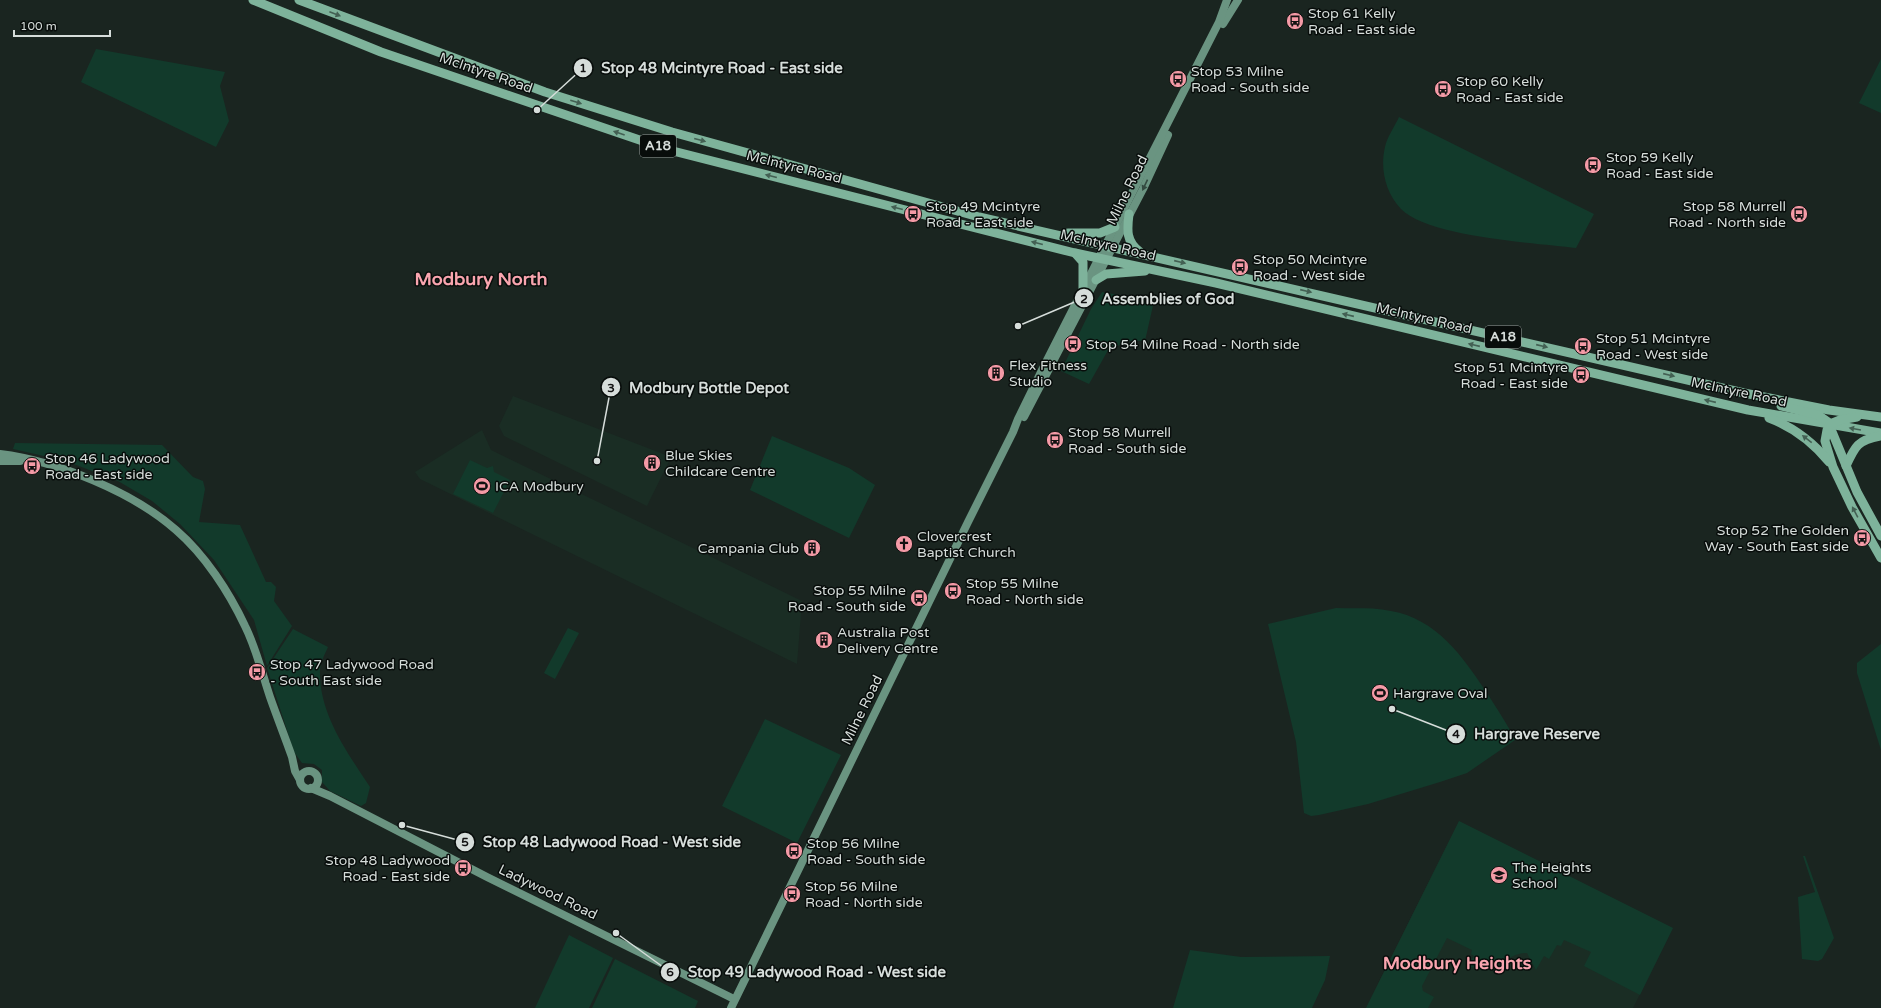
<svg xmlns="http://www.w3.org/2000/svg" width="1881" height="1008" font-family="'Varela Round',sans-serif">
  <style>
    .built { fill: #1a2d24 }
    .green { fill: #123a2b }
    .lines { fill: none; stroke-linecap: round; stroke-linejoin: round }
    .secondary { stroke: #6a9481; stroke-width: 8 }
    .primary { stroke: #7eb39b; stroke-width: 9 }
    .oneway { fill: #436053 }
    .oneway2 { fill: #344a40 }
    .labels { text-anchor: middle; dominant-baseline: central; stroke-width: 3; stroke-linejoin: round; paint-order: stroke }
    .shield { fill: #080d0b; stroke: #989f9c; stroke-width: 1 }
    .shield-label { font-size: 13px; font-weight: bold; fill: #d6ddda }
    .poi-label { font-size: 14px; fill: #d6ddda; stroke: #080d0b; text-anchor: start }
    .street-label { font-size: 14px; fill: #d6ddda; stroke: #080d0b }
    .district-label { font-size: 18px; font-weight: bold; fill: #f9a5af; stroke: #080d0b }
    .leader { fill: none; stroke: #d6ddda; stroke-width: 1.5 }
    .callout-dot { fill: #d6ddda; stroke: #080d0b; stroke-width: 1.5 }
    .mark-label { font-size: 12px; text-anchor: middle; font-weight: bold; fill: #111 }
    .callout-label { font-size: 15px; text-anchor: middle; font-weight: bold; fill: #d6ddda; stroke: #080d0b; stroke-width: 3; stroke-linejoin: round; paint-order: stroke }
  </style>
  <rect width="100%" height="100%" fill="#1a2520"/>
  <g class="built">
    <path d="M513,396l158,61 -24,49 -143,-70 -5,-10z"/>
    <path d="M482,430l9,20 311,151 -5,63 -377,-185 -5,-7z"/>
    <path d="M1459,821l214,107 -40,80h-267z"/>
  </g>
  <g class="green">
    <path d="M96,49l129,23 -5,14 9,35 -13,26 -135,-65z"/>
    <path d="M1881,59v54l-22,-10z"/>
    <path d="M1399,117l195,97 -18,34c-40,-5 -148,-11 -175,-39 -16,-17 -21,-41 -16,-62 2,-10 10,-21 14,-30z"/>
    <path d="M1102,292l52,9 -9,40h-18l-20,11 -18,32 -28,-13 30,-62z"/>
    <path d="M772,436l77,32 26,17 -26,53 -99,-48z"/>
    <path d="M15,443l147,2 31,32 10,4 2,8 -6,33 41,3 26,57h5l5,5 -2,14 18,25 -25,40 -13,-46 -40,-60 -34,-36 -28,-23 -34,-20 -52,-20 -53,-12z"/>
    <path d="M470,460l17,8 6,-2 1,6 16,8 -17,33 -40,-19z"/>
    <path d="M1336,608c18,1 37,-1 55,3 46,8 72,46 96,82 10,16 20,30 28,47l-48,33 -27,9 -72,22 -49,11 -8,1 -7,-3 -8,-71 -28,-118z"/>
    <path d="M568,628l11,5 -24,46 -11,-6z"/>
    <path d="M293,629l35,18c-3,7 -8,16 -8,24 -1,43 27,81 50,116l-4,16 -5,3 -31,-15 -8,-9v-12l-8,-6 -12,-1 -8,-11 -27,-84z"/>
    <path d="M1881,644v106l-24,-77v-10z"/>
    <path d="M765,719l76,36 -44,88 -75,-37z"/>
    <path d="M1459,821l214,107 -33,67 -56,-29 7,-14 -27,-12 -3,6 -4,-1 -8,14 -5,-3 -8,14 -9,-17c-11,0 -18,5 -27,11 -5,3 -11,5 -16,7l-16,-5 6,-10 -3,-2 1,-4 -25,-12 -25,48 1,5 11,6 -6,11h-62z"/>
    <path d="M1803,856h2l29,82 -12,21 -4,2 -16,-2 -4,-62 17,-5z"/>
    <path d="M569,935l44,23 -24,50h-54z"/>
    <path d="M1190,950l51,7 89,-1 -5,24 -13,28h-139z"/>
    <path d="M615,959l83,42 -3,7h-103z"/>
  </g>
  <g class="lines">
    <g class="secondary">
      <path d="M1223,24l15,-24"/>
      <path d="M1024,417l119,-228 25,-54"/>
      <path d="M0,454c57,7 133,38 176,76 29,25 53,62 69,96 11,22 17,47 25,71 7,20 15,40 22,60l3,14 5,9"/>
      <path d="M0,461h20"/>
      <circle cx="309" cy="780" r="9"/>
      <path d="M311,788l19,8 157,81 247,122"/>
      <path d="M731,1008l237,-486 45,-90 5,-13 24,-49 177,-348 8,-22"/>
    </g>
    <g class="primary">
      <path d="M253,0l128,52 288,98 406,103 141,30 532,127 133,23"/>
      <path d="M299,0l246,92 127,40 307,85 765,176 85,17 52,7"/>
      <path d="M1129,214c-2,16 -3,28 11,38"/>
      <path d="M1068,233h32l15,-6"/>
      <path d="M1075,253l8,9v29"/>
      <path d="M1096,280l10,-6 39,-3"/>
      <path d="M1781,406l37,9 10,7 29,70 24,44"/>
      <path d="M1857,417l-17,3 -10,4 -3,6 -2,11 8,26 19,40 29,51"/>
      <path d="M1769,418c24,9 43,23 60,44"/>
      <path d="M1846,466c9,-20 12,-26 34,-30"/>
    </g>
  </g>
  <defs><path id="oneway-solid" d="M-6-.8H1V-3.2L6.5 0L1 3.2V.8H-6Z"/></defs>
  <g class="oneway">
    <use href="#oneway-solid" transform="translate(335 14) rotate(21)"/>
    <use href="#oneway-solid" transform="translate(576 102) rotate(17)"/>
    <use href="#oneway-solid" transform="translate(619 133) rotate(-161)"/>
    <use href="#oneway-solid" transform="translate(700 140) rotate(15)"/>
    <use href="#oneway-solid" transform="translate(771 176) rotate(-166)"/>
    <use href="#oneway-solid" transform="translate(897 208) rotate(-166)"/>
    <use href="#oneway-solid" transform="translate(1037 243) rotate(-166)"/>
    <use href="#oneway-solid" transform="translate(1180 262) rotate(13)"/>
    <use href="#oneway-solid" transform="translate(1306 291) rotate(13)"/>
    <use href="#oneway-solid" transform="translate(1348 315) rotate(-167)"/>
    <use href="#oneway-solid" transform="translate(1474 345) rotate(-167)"/>
    <use href="#oneway-solid" transform="translate(1542 346) rotate(13)"/>
    <use href="#oneway-solid" transform="translate(1669 375) rotate(13)"/>
    <use href="#oneway-solid" transform="translate(1710 401) rotate(-167)"/>
    <use href="#oneway-solid" transform="translate(1855 429) rotate(-170)"/>
    <use href="#oneway-solid" transform="translate(1807 439) rotate(-142)"/>
    <use href="#oneway-solid" transform="translate(1855 512) rotate(-118)"/>
  </g>
  <use class="oneway2" href="#oneway-solid" transform="translate(1145 185) rotate(115)"/>
  <defs>
    <symbol id="bus-disc" viewBox="-11 -11 22 22"><circle r="9.5" fill="#f49aa6" stroke="#080d0b"/><path d="M-5-6H5V4H4V6H2V4H-2V6H-4V4H-5ZM-3.5-4V0h7V-4ZM-3.5 1.2v1.5H-2V1.2ZM2 1.2v1.5H3.5V1.2Z" fill="#111"/></symbol>
    <symbol id="building-disc" viewBox="-11 -11 22 22"><circle r="9.5" fill="#f49aa6" stroke="#080d0b"/><path d="M-4-6H4V6H1V3H-1V6H-4ZM-2.5-4.3h1.7v1.8h-1.7ZM.8-4.3h1.7v1.8H.8ZM-2.5-1h1.7V.8h-1.7ZM.8-1h1.7V.8H.8Z" fill="#111"/></symbol>
    <symbol id="stadium-disc" viewBox="-11 -11 22 22"><circle r="9.5" fill="#f49aa6" stroke="#080d0b"/><path d="M0-5a6.5 5 0 1 0 0 10a6.5 5 0 1 0 0-10ZM-3.5-1.8h7v3.6h-7Z" fill="#111"/></symbol>
    <symbol id="church-disc" viewBox="-11 -11 22 22"><circle r="9.5" fill="#f49aa6" stroke="#080d0b"/><path d="M-1.2-6h2.4v3.5h3.3v2.4h-3.3V6h-2.4V-.1h-3.3v-2.4h3.3Z" fill="#111"/></symbol>
    <symbol id="school-disc" viewBox="-11 -11 22 22"><circle r="9.5" fill="#f49aa6" stroke="#080d0b"/><path d="M0-5L7-2L0 1L-7-2ZM-4 1L0 2.5L4 1V4Q0 6-4 4Z" fill="#111"/></symbol>
  </defs>
  <g fill-rule="evenodd">
    <use href="#bus-disc" x="1285" y="11" width="20" height="20"/>
    <use href="#bus-disc" x="1168" y="69" width="20" height="20"/>
    <use href="#bus-disc" x="1433" y="79" width="20" height="20"/>
    <use href="#bus-disc" x="1583" y="155" width="20" height="20"/>
    <use href="#bus-disc" x="903" y="204" width="20" height="20"/>
    <use href="#bus-disc" x="1789" y="204" width="20" height="20"/>
    <use href="#bus-disc" x="1230" y="257" width="20" height="20"/>
    <use href="#bus-disc" x="1063" y="334" width="20" height="20"/>
    <use href="#bus-disc" x="1573" y="336" width="20" height="20"/>
    <use href="#building-disc" x="986" y="363" width="20" height="20"/>
    <use href="#bus-disc" x="1571" y="365" width="20" height="20"/>
    <use href="#bus-disc" x="1045" y="430" width="20" height="20"/>
    <use href="#building-disc" x="642" y="453" width="20" height="20"/>
    <use href="#bus-disc" x="22" y="456" width="20" height="20"/>
    <use href="#stadium-disc" x="472" y="476" width="20" height="20"/>
    <use href="#bus-disc" x="1852" y="528" width="20" height="20"/>
    <use href="#church-disc" x="894" y="534" width="20" height="20"/>
    <use href="#building-disc" x="802" y="538" width="20" height="20"/>
    <use href="#bus-disc" x="943" y="581" width="20" height="20"/>
    <use href="#bus-disc" x="909" y="588" width="20" height="20"/>
    <use href="#building-disc" x="814" y="630" width="20" height="20"/>
    <use href="#bus-disc" x="247" y="662" width="20" height="20"/>
    <use href="#stadium-disc" x="1370" y="683" width="20" height="20"/>
    <use href="#bus-disc" x="784" y="841" width="20" height="20"/>
    <use href="#bus-disc" x="453" y="858" width="20" height="20"/>
    <use href="#school-disc" x="1489" y="865" width="20" height="20"/>
    <use href="#bus-disc" x="782" y="884" width="20" height="20"/>
  </g>
  <g class="labels">
    <g class="shield">
      <rect x="640" y="135" width="36" height="22" rx="3"/>
      <rect x="1485" y="326" width="36" height="22" rx="3"/>
    </g>
    <g class="shield-label">
      <text x="658" y="146">A18</text>
      <text x="1503" y="337">A18</text>
    </g>
    <g class="poi-label">
      <text x="1308" y="13">Stop 61 Kelly<tspan x="1308" dy="16">Road - East side</tspan></text>
      <text x="1191" y="71">Stop 53 Milne<tspan x="1191" dy="16">Road - South side</tspan></text>
      <text x="1456" y="81">Stop 60 Kelly<tspan x="1456" dy="16">Road - East side</tspan></text>
      <text x="1606" y="157">Stop 59 Kelly<tspan x="1606" dy="16">Road - East side</tspan></text>
      <text x="926" y="206">Stop 49 Mcintyre<tspan x="926" dy="16">Road - East side</tspan></text>
      <text x="1786" y="206" text-anchor="end">Stop 58 Murrell<tspan x="1786" dy="16">Road - North side</tspan></text>
      <text x="1253" y="259">Stop 50 Mcintyre<tspan x="1253" dy="16">Road - West side</tspan></text>
      <text x="1596" y="338">Stop 51 Mcintyre<tspan x="1596" dy="16">Road - West side</tspan></text>
      <text x="1086" y="344">Stop 54 Milne Road - North side</text>
      <text x="1009" y="365">Flex Fitness<tspan x="1009" dy="16">Studio</tspan></text>
      <text x="1568" y="367" text-anchor="end">Stop 51 Mcintyre<tspan x="1568" dy="16">Road - East side</tspan></text>
      <text x="1068" y="432">Stop 58 Murrell<tspan x="1068" dy="16">Road - South side</tspan></text>
      <text x="665" y="455">Blue Skies<tspan x="665" dy="16">Childcare Centre</tspan></text>
      <text x="45" y="458">Stop 46 Ladywood<tspan x="45" dy="16">Road - East side</tspan></text>
      <text x="495" y="486">ICA Modbury</text>
      <text x="1849" y="530" text-anchor="end">Stop 52 The Golden<tspan x="1849" dy="16">Way - South East side</tspan></text>
      <text x="917" y="536">Clovercrest<tspan x="917" dy="16">Baptist Church</tspan></text>
      <text x="799" y="548" text-anchor="end">Campania Club</text>
      <text x="966" y="583">Stop 55 Milne<tspan x="966" dy="16">Road - North side</tspan></text>
      <text x="906" y="590" text-anchor="end">Stop 55 Milne<tspan x="906" dy="16">Road - South side</tspan></text>
      <text x="837" y="632">Australia Post<tspan x="837" dy="16">Delivery Centre</tspan></text>
      <text x="270" y="664">Stop 47 Ladywood Road<tspan x="270" dy="16">- South East side</tspan></text>
      <text x="1393" y="693">Hargrave Oval</text>
      <text x="807" y="843">Stop 56 Milne<tspan x="807" dy="16">Road - South side</tspan></text>
      <text x="450" y="860" text-anchor="end">Stop 48 Ladywood<tspan x="450" dy="16">Road - East side</tspan></text>
      <text x="1512" y="867">The Heights<tspan x="1512" dy="16">School</tspan></text>
      <text x="805" y="886">Stop 56 Milne<tspan x="805" dy="16">Road - North side</tspan></text>
    </g>
    <g class="street-label">
      <text transform="translate(486 73) rotate(19)">McIntyre Road</text>
      <text transform="translate(794 167) rotate(14)">McIntyre Road</text>
      <text transform="translate(1127 190) rotate(-64)">Milne Road</text>
      <text transform="translate(1108 245) rotate(13)">McIntyre Road</text>
      <text transform="translate(1424 318) rotate(13)">McIntyre Road</text>
      <text transform="translate(1739 392) rotate(12)">McIntyre Road</text>
      <text transform="translate(862 710) rotate(-64)">Milne Road</text>
      <text transform="translate(548 892) rotate(26)">Ladywood Road</text>
    </g>
    <g class="district-label">
      <text x="481" y="279">Modbury North</text>
      <text x="1457" y="963">Modbury Heights</text>
    </g>
  </g>
  <path class="leader" d="M537 110L583 68M1018 326L1084 298M597 461L611 387M1392 709L1456 734M402 825L465 842M616 933L670 972"/>
  <g class="callout-dot">
    <circle cx="537" cy="110" r="4"/>
    <circle cx="1018" cy="326" r="4"/>
    <circle cx="597" cy="461" r="4"/>
    <circle cx="1392" cy="709" r="4"/>
    <circle cx="402" cy="825" r="4"/>
    <circle cx="616" cy="933" r="4"/>
    <circle cx="583" cy="68" r="10"/>
    <circle cx="1084" cy="298" r="10"/>
    <circle cx="611" cy="387" r="10"/>
    <circle cx="1456" cy="734" r="10"/>
    <circle cx="465" cy="842" r="10"/>
    <circle cx="670" cy="972" r="10"/>
  </g>
  <g class="mark-label">
    <text x="583" y="72">1</text>
    <text x="1084" y="303">2</text>
    <text x="611" y="392">3</text>
    <text x="1456" y="738">4</text>
    <text x="465" y="846">5</text>
    <text x="670" y="976">6</text>
  </g>
  <g class="callout-label">
    <text x="722" y="73">Stop 48 Mcintyre Road - East side</text>
    <text x="1168" y="304">Assemblies of God</text>
    <text x="709" y="393">Modbury Bottle Depot</text>
    <text x="1537" y="739">Hargrave Reserve</text>
    <text x="612" y="847">Stop 48 Ladywood Road - West side</text>
    <text x="817" y="977">Stop 49 Ladywood Road - West side</text>
  </g>
  <path d="M14 30v6h96v-6" fill="none" stroke="#d6ddda" stroke-width="2"/>
  <text x="20" y="30" font-size="12" fill="#d6ddda" stroke="#080d0b" stroke-width="3" paint-order="stroke">100 m</text>
</svg>
